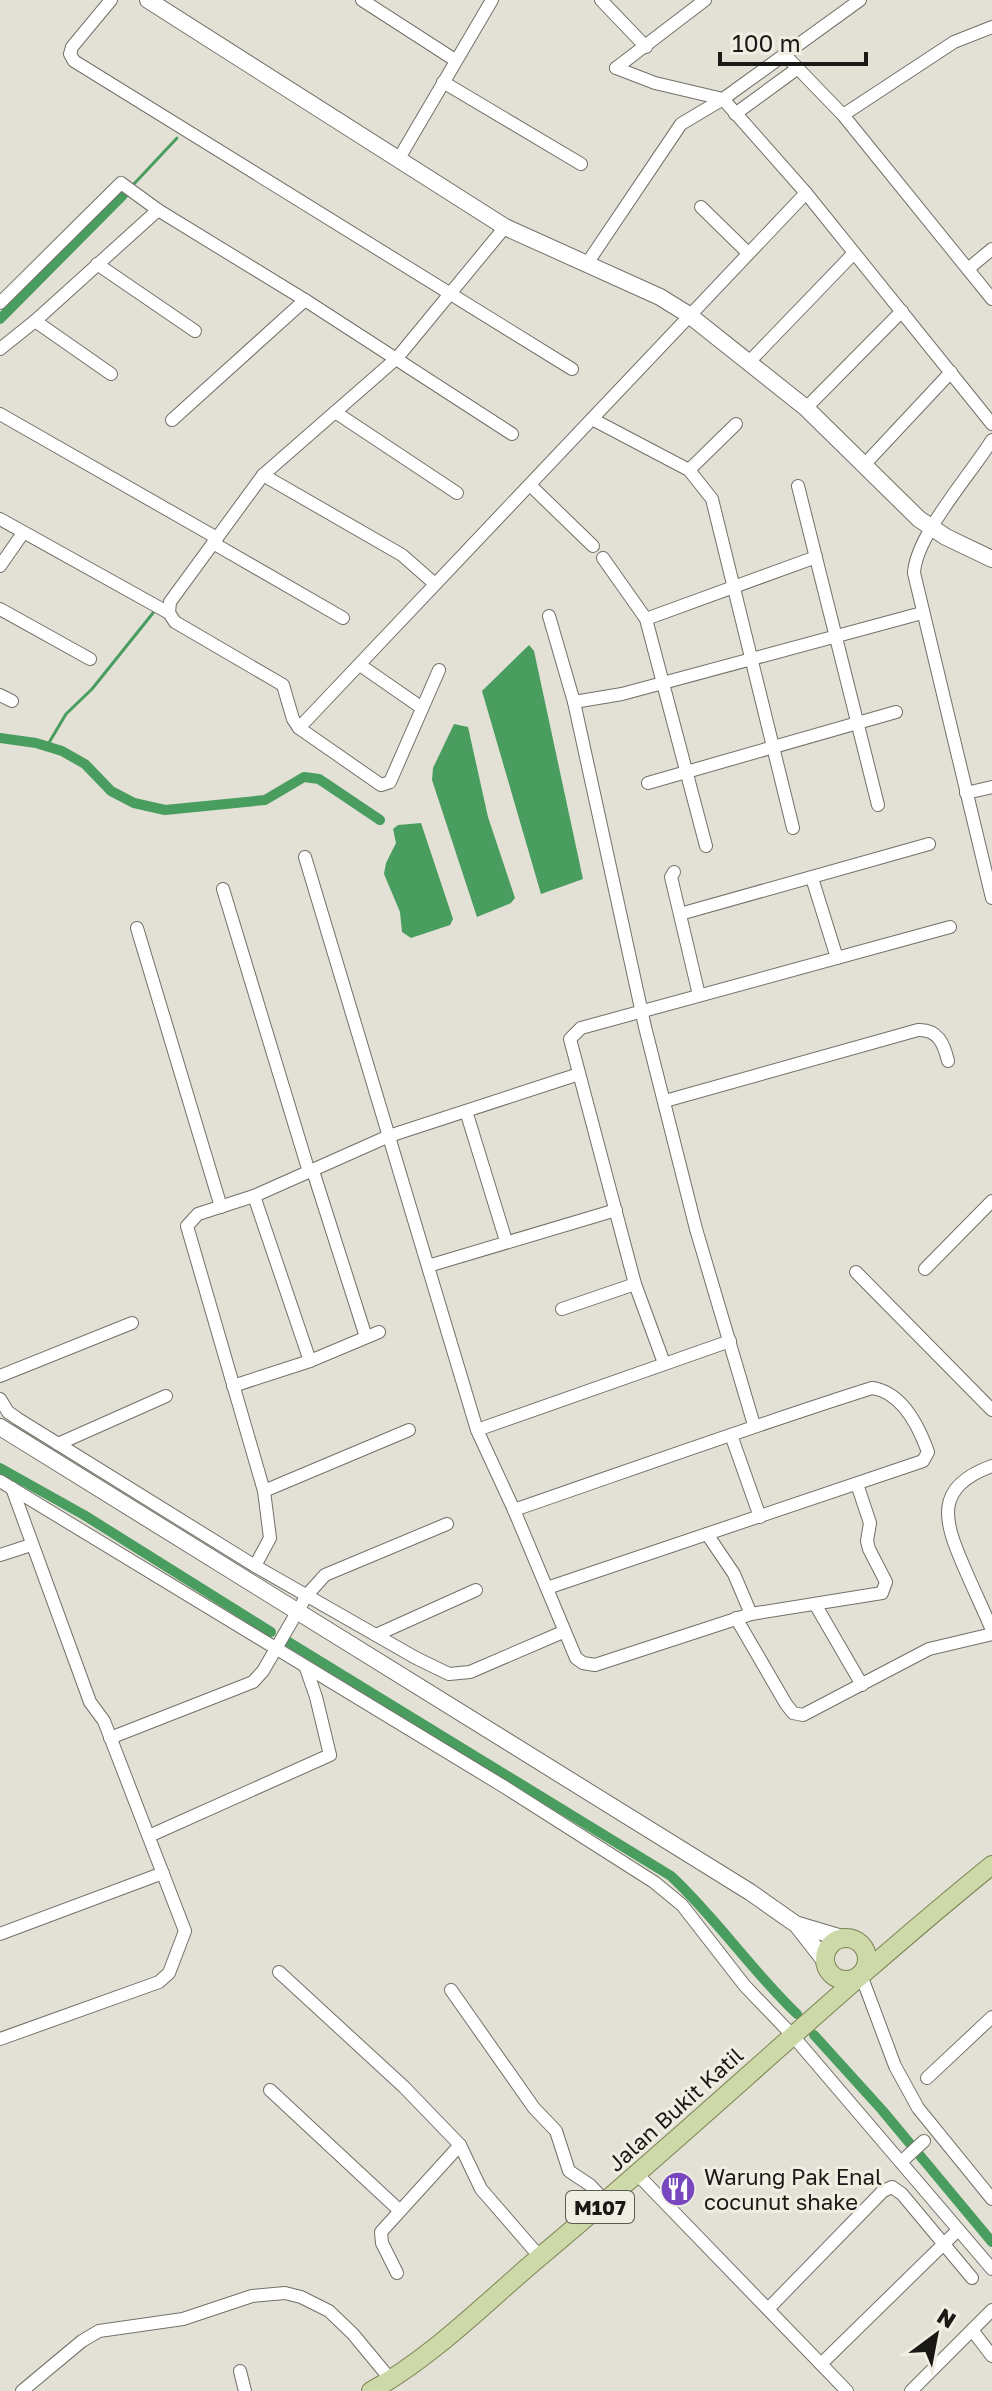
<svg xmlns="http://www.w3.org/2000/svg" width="992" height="2391" font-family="'Golos Text',sans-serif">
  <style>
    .water { fill: #499d5e }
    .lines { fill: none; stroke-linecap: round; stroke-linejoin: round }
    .stream { stroke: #499d5e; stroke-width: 3 }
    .canal { stroke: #499d5e; stroke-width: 10 }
    .street-casing { stroke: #737068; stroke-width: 14 }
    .secondary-casing { stroke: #737068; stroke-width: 18 }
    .primary-casing { stroke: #7a8550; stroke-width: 20 }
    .street { stroke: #fff; stroke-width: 12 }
    .secondary { stroke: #fff; stroke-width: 16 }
    .primary { stroke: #ced9a9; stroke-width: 18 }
    .labels { text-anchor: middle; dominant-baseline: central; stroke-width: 6; stroke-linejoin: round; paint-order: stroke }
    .shield { fill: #f0ede3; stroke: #5a5954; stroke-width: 2 }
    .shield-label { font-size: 20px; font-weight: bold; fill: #1a1916 }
    .street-label { font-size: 22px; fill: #1a1916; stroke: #f0ede3 }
    .poi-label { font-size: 22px; fill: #1a1916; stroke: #f0ede3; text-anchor: start }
  </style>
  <rect width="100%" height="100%" fill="#e3e0d6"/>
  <g class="water">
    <path d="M529,645l5,6 49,228 -42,15 -59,-203z"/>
    <path d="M454,724l14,3 20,90 27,81 -4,5 -34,14 -45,-137 1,-12z"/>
    <path d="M421,823l32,96 -3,6 -39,13 -9,-6 -2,-20 -16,-38 2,-11 10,-20 -3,-14 5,-4z"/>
  </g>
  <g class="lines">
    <g class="stream">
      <path d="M133,185l44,-47"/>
      <path d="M47,746l19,-32 26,-25 61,-76"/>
    </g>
    <g class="canal">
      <path d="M0,319l123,-124"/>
      <path d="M0,738l36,5 26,8 23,13 26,27 23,12 31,7 100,-10 39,-23 15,2 61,41"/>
      <path d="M0,1468l84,47 187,117"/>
      <path d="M282,1638l389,238c46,43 81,95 126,138"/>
      <path d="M814,2035l68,75 110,132"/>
    </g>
    <defs>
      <g id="street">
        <path d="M111,0l-39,47 -2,7 4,7 498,308"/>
        <path d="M362,0l93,60"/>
        <path d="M601,0l45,47"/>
        <path d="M784,54l59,61 149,184"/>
        <path d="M616,68l39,15 68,16 83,94 186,231"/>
        <path d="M616,68l89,-68"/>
        <path d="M443,82l138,82"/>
        <path d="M735,114l63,-46"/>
        <path d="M843,115l111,-73 38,-15"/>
        <path d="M398,160l94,-160"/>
        <path d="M701,207l47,46"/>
        <path d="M97,264l98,67"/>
        <path d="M586,265l95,-141 42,-25 137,-99"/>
        <path d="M968,269l24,-20"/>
        <path d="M0,303l121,-120 37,27 147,90 207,134"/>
        <path d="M0,349l35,-28"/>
        <path d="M749,362l105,-109"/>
        <path d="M111,374l-76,-53 123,-111"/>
        <path d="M806,408l96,-97"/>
        <path d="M335,412l122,81"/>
        <path d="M0,414l217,124"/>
        <path d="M592,419l97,51 23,29 81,329"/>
        <path d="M172,420l133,-120"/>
        <path d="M992,440c-21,34 -76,95 -78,133l78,325"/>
        <path d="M864,465l87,-93"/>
        <path d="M689,470l47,-46"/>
        <path d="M263,475l139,80 33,29"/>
        <path d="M530,485l63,61"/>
        <path d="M798,486l80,319"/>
        <path d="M0,519l169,94 6,9 108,63 10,34 6,9 82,57 9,-3 49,-112"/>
        <path d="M213,543l130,75"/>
        <path d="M603,558l43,61 60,227"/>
        <path d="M0,566l23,-33"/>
        <path d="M0,609l90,50"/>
        <path d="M169,613l1,-11 93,-127 134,-117 108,-131"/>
        <path d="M549,616l25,86 71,325 51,202 58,196"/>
        <path d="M646,619l170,-62"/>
        <path d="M360,665l62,43"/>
        <path d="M0,695l12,6"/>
        <path d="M574,702l48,-8 300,-81"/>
        <path d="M299,728l507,-535"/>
        <path d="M648,783l248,-71"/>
        <path d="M966,793l26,-6"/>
        <path d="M305,857l172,573 37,80 62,148 7,5 12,2 156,-51 131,-21 4,-11 -17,-33 -2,-8 3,-18 -13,-39"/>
        <path d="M674,872l-3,5 28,118"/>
        <path d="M812,878l25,80"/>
        <path d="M223,889l86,283"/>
        <path d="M680,914l249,-70"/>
        <path d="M137,928l84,279"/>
        <path d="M665,1101l253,-71c20,-1 26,14 30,31"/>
        <path d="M466,1111l40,130"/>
        <path d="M313,1171l53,166"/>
        <path d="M254,1196l56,165"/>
        <path d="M428,1266l188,-56"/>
        <path d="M925,1269l67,-68"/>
        <path d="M856,1272l136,138"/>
        <path d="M562,1309l73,-25"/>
        <path d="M664,1363l-29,-79 -65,-245 11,-11 369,-101"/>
        <path d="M0,1376l132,-53"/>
        <path d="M233,1386l77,-25 69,-29"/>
        <path d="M0,1399l8,13 10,7 237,147 161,92 33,16 21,-2 93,-40"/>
        <path d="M477,1430l253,-89"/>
        <path d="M731,1435l29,82"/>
        <path d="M58,1444l108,-48"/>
        <path d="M992,1466c-59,21 -48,55 -28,101 9,21 19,42 28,63"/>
        <path d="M0,1481l503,305 151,96 28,23 63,81 48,50 199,233"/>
        <path d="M264,1491l145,-61"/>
        <path d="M514,1510c119,-41 238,-84 358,-122 30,4 47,39 56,64l-5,9 -376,127"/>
        <path d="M707,1534l27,40 17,40"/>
        <path d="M0,1555l31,-10"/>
        <path d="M255,1566l15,-28 -6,-47 -77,-265 11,-12 56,-18 135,-60 190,-62"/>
        <path d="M815,1604l47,81"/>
        <path d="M736,1618l50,86 7,9 10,2 126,-66 63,-15"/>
        <path d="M376,1635l100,-45"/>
        <path d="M110,1738l143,-56 10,-11 44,-76 18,-20 122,-51"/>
        <path d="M149,1836l181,-81 -14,-58 -10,-29"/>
        <path d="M0,1934l163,-61"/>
        <path d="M279,1972l125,115 56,58 21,44 59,68"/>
        <path d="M861,1975l34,91 23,42 74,91"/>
        <path d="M451,1990l83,118 22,23 13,40 21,14 16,17"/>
        <path d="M0,2039l159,-57 10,-9 16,-42 -81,-210 -14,-19 -78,-214"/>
        <path d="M927,2078l65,-61"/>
        <path d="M270,2090l129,120"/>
        <path d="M901,2162l23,-21"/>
        <path d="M638,2175l209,216"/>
        <path d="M397,2273l-15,-30 -1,-11 79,-87"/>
        <path d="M768,2309l115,-118 9,-4 10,7 70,84"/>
        <path d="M972,2330l20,26"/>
        <path d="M821,2364l137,-134"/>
        <path d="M240,2371l5,20"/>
        <path d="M22,2391l60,-50 17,-10 84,-12 69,-23 33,-3 16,4 28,14 24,23 38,46"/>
        <path d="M911,2391l81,-81"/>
      </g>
      <g id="secondary">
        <path d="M148,0l357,227 155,70 29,18 117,93 113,111 27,18 46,22"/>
        <path d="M0,1427l750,465 47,33 29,37"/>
        <path d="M798,1925l47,14"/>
      </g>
      <g id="primary">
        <circle cx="846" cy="1959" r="21"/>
        <path d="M371,2391c63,-35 116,-90 171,-136 152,-127 296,-265 450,-390"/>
      </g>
    </defs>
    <use href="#street" class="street-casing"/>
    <use href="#secondary" class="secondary-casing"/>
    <use href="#primary" class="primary-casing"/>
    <use href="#street" class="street"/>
    <use href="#secondary" class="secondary"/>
    <use href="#primary" class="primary"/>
  </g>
  <defs>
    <symbol id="restaurant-disc" viewBox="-11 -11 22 22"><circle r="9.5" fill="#7846be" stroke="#f0ede3"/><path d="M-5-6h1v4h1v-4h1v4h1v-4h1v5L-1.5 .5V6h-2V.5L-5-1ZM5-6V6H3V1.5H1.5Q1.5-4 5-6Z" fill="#fff"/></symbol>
  </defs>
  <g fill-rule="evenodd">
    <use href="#restaurant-disc" x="658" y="2169" width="40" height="40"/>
  </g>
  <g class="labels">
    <rect class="shield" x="566" y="2191" width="68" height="32" rx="6"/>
    <g class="shield-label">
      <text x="600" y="2207">M107</text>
    </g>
    <g class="street-label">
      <text transform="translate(675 2109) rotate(-42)">Jalan Bukit Katil</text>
    </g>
    <g class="poi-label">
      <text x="704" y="2176">Warung Pak Enal<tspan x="704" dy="25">cocunut shake</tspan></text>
    </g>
  </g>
  <g transform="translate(936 2335) rotate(32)" stroke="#f0ede3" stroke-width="6" paint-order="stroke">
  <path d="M0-6L14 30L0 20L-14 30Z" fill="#1a1916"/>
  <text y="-12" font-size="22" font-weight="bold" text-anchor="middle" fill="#1a1916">N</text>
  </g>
  <path d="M720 52v12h146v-12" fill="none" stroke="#1a1916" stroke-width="4"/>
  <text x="732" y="52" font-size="24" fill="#1a1916" stroke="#f0ede3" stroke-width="6" paint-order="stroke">100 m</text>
</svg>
